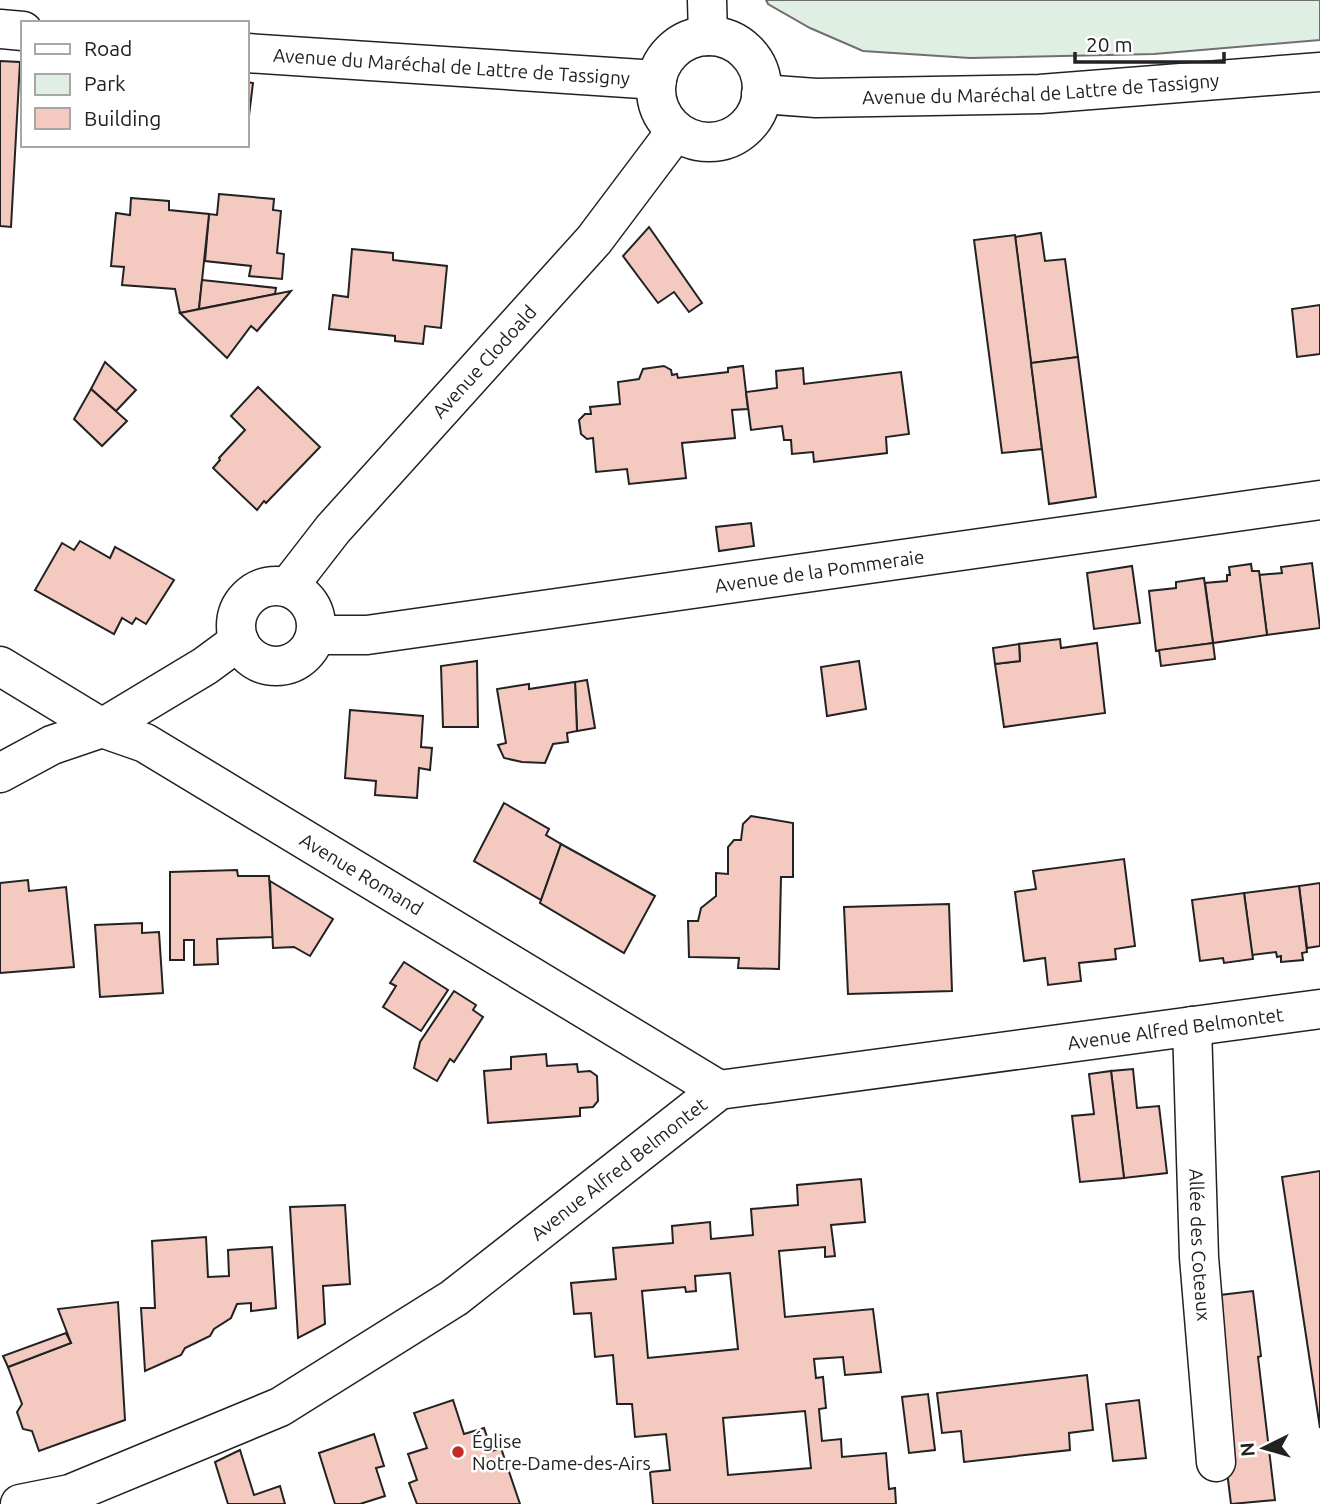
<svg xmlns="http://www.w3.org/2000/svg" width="1320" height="1504" font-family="Ubuntu,sans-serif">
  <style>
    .green { fill: #e0efe3; stroke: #6f6f6f; stroke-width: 2 }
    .building { fill: #f3c9c0; stroke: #222; stroke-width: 2; fill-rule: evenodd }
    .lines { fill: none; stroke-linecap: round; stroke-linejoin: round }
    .minor-casing { stroke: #222; stroke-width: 41 }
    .minor { stroke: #fff; stroke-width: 38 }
    .poi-dot { fill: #c62828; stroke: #fff; stroke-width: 2.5 }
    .labels { text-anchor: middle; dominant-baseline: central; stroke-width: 5; stroke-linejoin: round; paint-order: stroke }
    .street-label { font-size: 19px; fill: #222; stroke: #fff }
    .poi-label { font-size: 19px; fill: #222; stroke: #fff; text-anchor: start }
  </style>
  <rect width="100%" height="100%" fill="#fff"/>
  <path class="green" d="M766,0H1320V40L1154,54L970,58L863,51L810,28L768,4Z"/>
  <g class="building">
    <path d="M0,61L20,62L11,227L0,226Z"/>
    <path d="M247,82L253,83L247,132Z"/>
    <path d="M219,194L274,199L273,210L281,211L277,253L284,254L282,279L249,276L251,266L205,261L209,214L217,215Z"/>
    <path d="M131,198L169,201V210L209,214L199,309L180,313L175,289L122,285L124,267L111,266L116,213L130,215Z"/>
    <path d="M649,227L702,303L689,312L674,292L658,303L623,256Z"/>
    <path d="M1041,233L1045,261L1065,259L1078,357L1031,363L1015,237Z"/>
    <path d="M1015,235L1042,449L1002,453L974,240Z"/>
    <path d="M352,249L393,253V260L447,266L441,328L425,326L423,344L395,341V336L329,329L333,295L348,297Z"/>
    <path d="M202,280L276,288L275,294L199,309Z"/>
    <path d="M291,291L257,331L251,326L227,358L180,313Z"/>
    <path d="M1320,305V354L1297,357L1292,309Z"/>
    <path d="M1078,357L1096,497L1049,504L1031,363Z"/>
    <path d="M105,362L136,390L116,411L91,389Z"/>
    <path d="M664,366L671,370L672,375L677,374L678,378L728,372V368L743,366L748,409L732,410L735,438L682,443L686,478L629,484L627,469L596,472L593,438L587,439L581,434L579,420L585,414H591L590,407L620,404L618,382L639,379L643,369Z"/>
    <path d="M803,368L804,384L901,372L909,434L886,437L887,453L814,462L813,452L792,454L791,440H784L782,426L751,430L746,392L777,388L776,371Z"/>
    <path d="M258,387L320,447L266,503L264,501L257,510L213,468L220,460L219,458L245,430L231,416Z"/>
    <path d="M91,389L127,421L102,446L74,419Z"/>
    <path d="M751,523L754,546L719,551L716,527Z"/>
    <path d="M80,541L110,558L115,547L174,580L146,624L136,618L132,624L122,618L114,634L35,590L62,543L74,550Z"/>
    <path d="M1312,563L1320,628L1267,635L1259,575L1282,573L1281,567Z"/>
    <path d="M1251,564L1252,571H1259L1267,635L1213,643L1205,583L1227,581V575H1230L1229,567Z"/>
    <path d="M1132,566L1140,623L1094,629L1087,573Z"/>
    <path d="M1204,578L1213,643L1156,651L1149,591L1176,588V582Z"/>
    <path d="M1060,639L1061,648L1097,643L1105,713L1004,727L995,664L1020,661L1019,644Z"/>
    <path d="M1213,643L1215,659L1161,666L1159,650Z"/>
    <path d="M1019,644L1020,661L995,664L993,648Z"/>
    <path d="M477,661L478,727H443L441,666Z"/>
    <path d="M859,661L866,709L827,716L821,667Z"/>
    <path d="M587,680L595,728L577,731L575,682Z"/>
    <path d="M575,682L577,731L567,733L568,742L553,744L545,763L522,762L504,758L498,745L506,743L497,689L529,684V689Z"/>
    <path d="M350,710L423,716L421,747L432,748L430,770L419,768L417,798L375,795L376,781L345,778Z"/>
    <path d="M504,803L549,829L546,835L561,844L541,900L474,861Z"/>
    <path d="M751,816L793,823V877H781L779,969L738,968L739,958L689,957L688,921H698L701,908L716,896V873L728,874V847L734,840H741L743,824Z"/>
    <path d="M561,844L655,896L624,953L540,903Z"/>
    <path d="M1124,859L1135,946L1115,949L1116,959L1079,963L1081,981L1048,985L1045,958L1024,961L1015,892L1036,889L1033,871Z"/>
    <path d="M237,870L238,876H269L273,937L217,939L218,964L194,965V940H184V960H170V872Z"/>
    <path d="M28,880L29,891L66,887L74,967L0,973V883Z"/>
    <path d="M270,881L333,919L310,956L294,947L273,948Z"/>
    <path d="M1320,883V946L1307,948L1299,886Z"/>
    <path d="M1299,886L1307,952L1302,953L1303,960L1281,962V956L1277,957L1276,952L1252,955L1244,893Z"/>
    <path d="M1244,893L1253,959L1224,963L1223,958L1200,961L1192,900Z"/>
    <path d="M949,904L952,991L848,994L844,907Z"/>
    <path d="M142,923V933L159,932L163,993L100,997L95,925Z"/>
    <path d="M404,962L448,990L421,1031L383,1007L396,986L390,983Z"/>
    <path d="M454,991L476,1005L473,1010L483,1017L454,1062L450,1059L437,1081L414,1068L420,1042Z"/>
    <path d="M546,1054L547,1066L577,1064L578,1072L590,1071L597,1076L598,1101L593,1107L580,1108V1116L488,1123L484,1071L511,1069V1057Z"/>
    <path d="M1133,1069L1137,1108L1159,1106L1167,1173L1124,1178L1111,1071Z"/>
    <path d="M1111,1071L1124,1178L1080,1182L1072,1116L1094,1114L1089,1074Z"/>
    <path d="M1320,1171V1428L1282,1177Z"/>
    <path d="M861,1179L865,1222L831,1225L835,1256L825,1257V1247L779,1251L785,1317L873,1309L881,1372L845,1375L843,1357L814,1359L816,1378L823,1377L826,1408L819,1409L822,1441L841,1439L842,1457L886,1453L889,1489L895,1488L896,1504H653L650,1472L670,1470L666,1434L635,1437L632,1404H617L613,1355L595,1357L591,1313L574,1314L571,1283L616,1279L613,1248L673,1243L672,1226L710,1222L711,1239L753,1235L751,1209L798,1205L797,1185ZM730,1273L738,1349L648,1358L642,1291L685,1287L686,1292L696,1291L695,1276ZM805,1411L811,1468L728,1475L723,1418Z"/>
    <path d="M345,1205L350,1284L323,1286L325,1324L298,1338L290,1207Z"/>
    <path d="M206,1237L208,1277L229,1276L228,1250L272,1247L276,1308L251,1311V1303L237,1304L231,1318L214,1329L210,1336L185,1348L181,1355L145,1371L141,1308H155L152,1241Z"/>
    <path d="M1253,1291L1261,1356L1258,1357L1275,1500L1231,1504L1211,1339L1220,1295Z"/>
    <path d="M118,1302L125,1420L39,1451L32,1431L23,1429L17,1412L22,1404L8,1367L71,1343L58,1309Z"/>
    <path d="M66,1333L71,1343L8,1367L3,1356Z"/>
    <path d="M1087,1375L1093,1430L1069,1433L1070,1450L964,1462L961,1431L942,1433L937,1393Z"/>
    <path d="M928,1394L935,1450L909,1453L902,1397Z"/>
    <path d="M453,1400L464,1434L484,1428L492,1451L501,1448L520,1504H417L409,1483L417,1480L408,1454L427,1448L414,1413Z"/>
    <path d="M1139,1400L1146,1458L1113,1461L1106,1404Z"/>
    <path d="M374,1434L384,1466L376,1468L385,1496L360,1504H335L319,1453Z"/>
    <path d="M240,1450L254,1495L280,1486L285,1504H228L215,1462Z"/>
  </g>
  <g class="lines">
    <g class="minor-casing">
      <g id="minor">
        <path d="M707,0L708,36"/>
        <path d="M0,29L23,31"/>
        <circle cx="709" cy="89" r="53"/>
        <path id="s1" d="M247,53L657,80"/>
        <path id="s2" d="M761,94L816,98L1040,94L1320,72"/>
        <circle cx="276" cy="626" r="40"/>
        <path id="s3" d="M288,587L333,529L594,240L676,131"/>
        <path id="s4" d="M316,635H367L1320,500"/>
        <path id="s5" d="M0,666L102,728L145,743L719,1090"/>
        <path d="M0,773L52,745L102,728L205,666L239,641"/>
        <path id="s6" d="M1192,1026L1199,1257L1216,1462"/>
        <path id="s7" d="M20,1504L70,1494L280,1407L454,1298L719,1090L1320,1009"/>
      </g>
    </g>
    <use href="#minor" class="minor"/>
  </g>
  <circle class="poi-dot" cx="458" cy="1452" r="7"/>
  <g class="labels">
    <g class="street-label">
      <text stroke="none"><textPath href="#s1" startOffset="205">Avenue du Maréchal de Lattre de Tassigny</textPath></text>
      <text stroke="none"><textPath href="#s2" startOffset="280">Avenue du Maréchal de Lattre de Tassigny</textPath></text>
      <text stroke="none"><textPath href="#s3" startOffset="299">Avenue Clodoald</textPath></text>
      <text stroke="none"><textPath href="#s4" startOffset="508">Avenue de la Pommeraie</textPath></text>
      <text stroke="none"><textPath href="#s5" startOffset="418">Avenue Romand</textPath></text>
      <text stroke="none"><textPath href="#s7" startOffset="1281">Avenue Alfred Belmontet</textPath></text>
      <text stroke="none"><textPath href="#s7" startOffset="693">Avenue Alfred Belmontet</textPath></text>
      <text stroke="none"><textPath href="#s6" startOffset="219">Allée des Coteaux</textPath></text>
    </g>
    <g class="poi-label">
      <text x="472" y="1441">Église<tspan x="472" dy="22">Notre-Dame-des-Airs</tspan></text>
    </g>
  </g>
  <rect x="21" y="21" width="228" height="126" fill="#ffffff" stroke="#a7a7a7" stroke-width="2"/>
  <rect x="35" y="44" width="35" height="10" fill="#ffffff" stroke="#a7a7a7" stroke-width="2"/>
  <text x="84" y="56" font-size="21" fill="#222222">Road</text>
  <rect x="35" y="74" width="35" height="21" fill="#e0efe3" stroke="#a7a7a7" stroke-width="2"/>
  <text x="84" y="91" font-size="21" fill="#222222">Park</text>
  <rect x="35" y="108" width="35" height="21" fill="#f3c9c0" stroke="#a7a7a7" stroke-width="2"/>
  <text x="84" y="126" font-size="21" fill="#222222">Building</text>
  <g transform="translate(1264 1448) rotate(265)" stroke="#ffffff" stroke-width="5" paint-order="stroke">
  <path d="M0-5L12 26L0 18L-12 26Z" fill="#222222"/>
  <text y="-10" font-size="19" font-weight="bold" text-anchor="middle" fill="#222222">N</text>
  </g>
  <path d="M1075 52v10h149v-10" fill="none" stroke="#222222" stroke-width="3.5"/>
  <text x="1086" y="52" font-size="21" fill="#222222" stroke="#ffffff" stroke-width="5" paint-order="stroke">20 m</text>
</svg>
